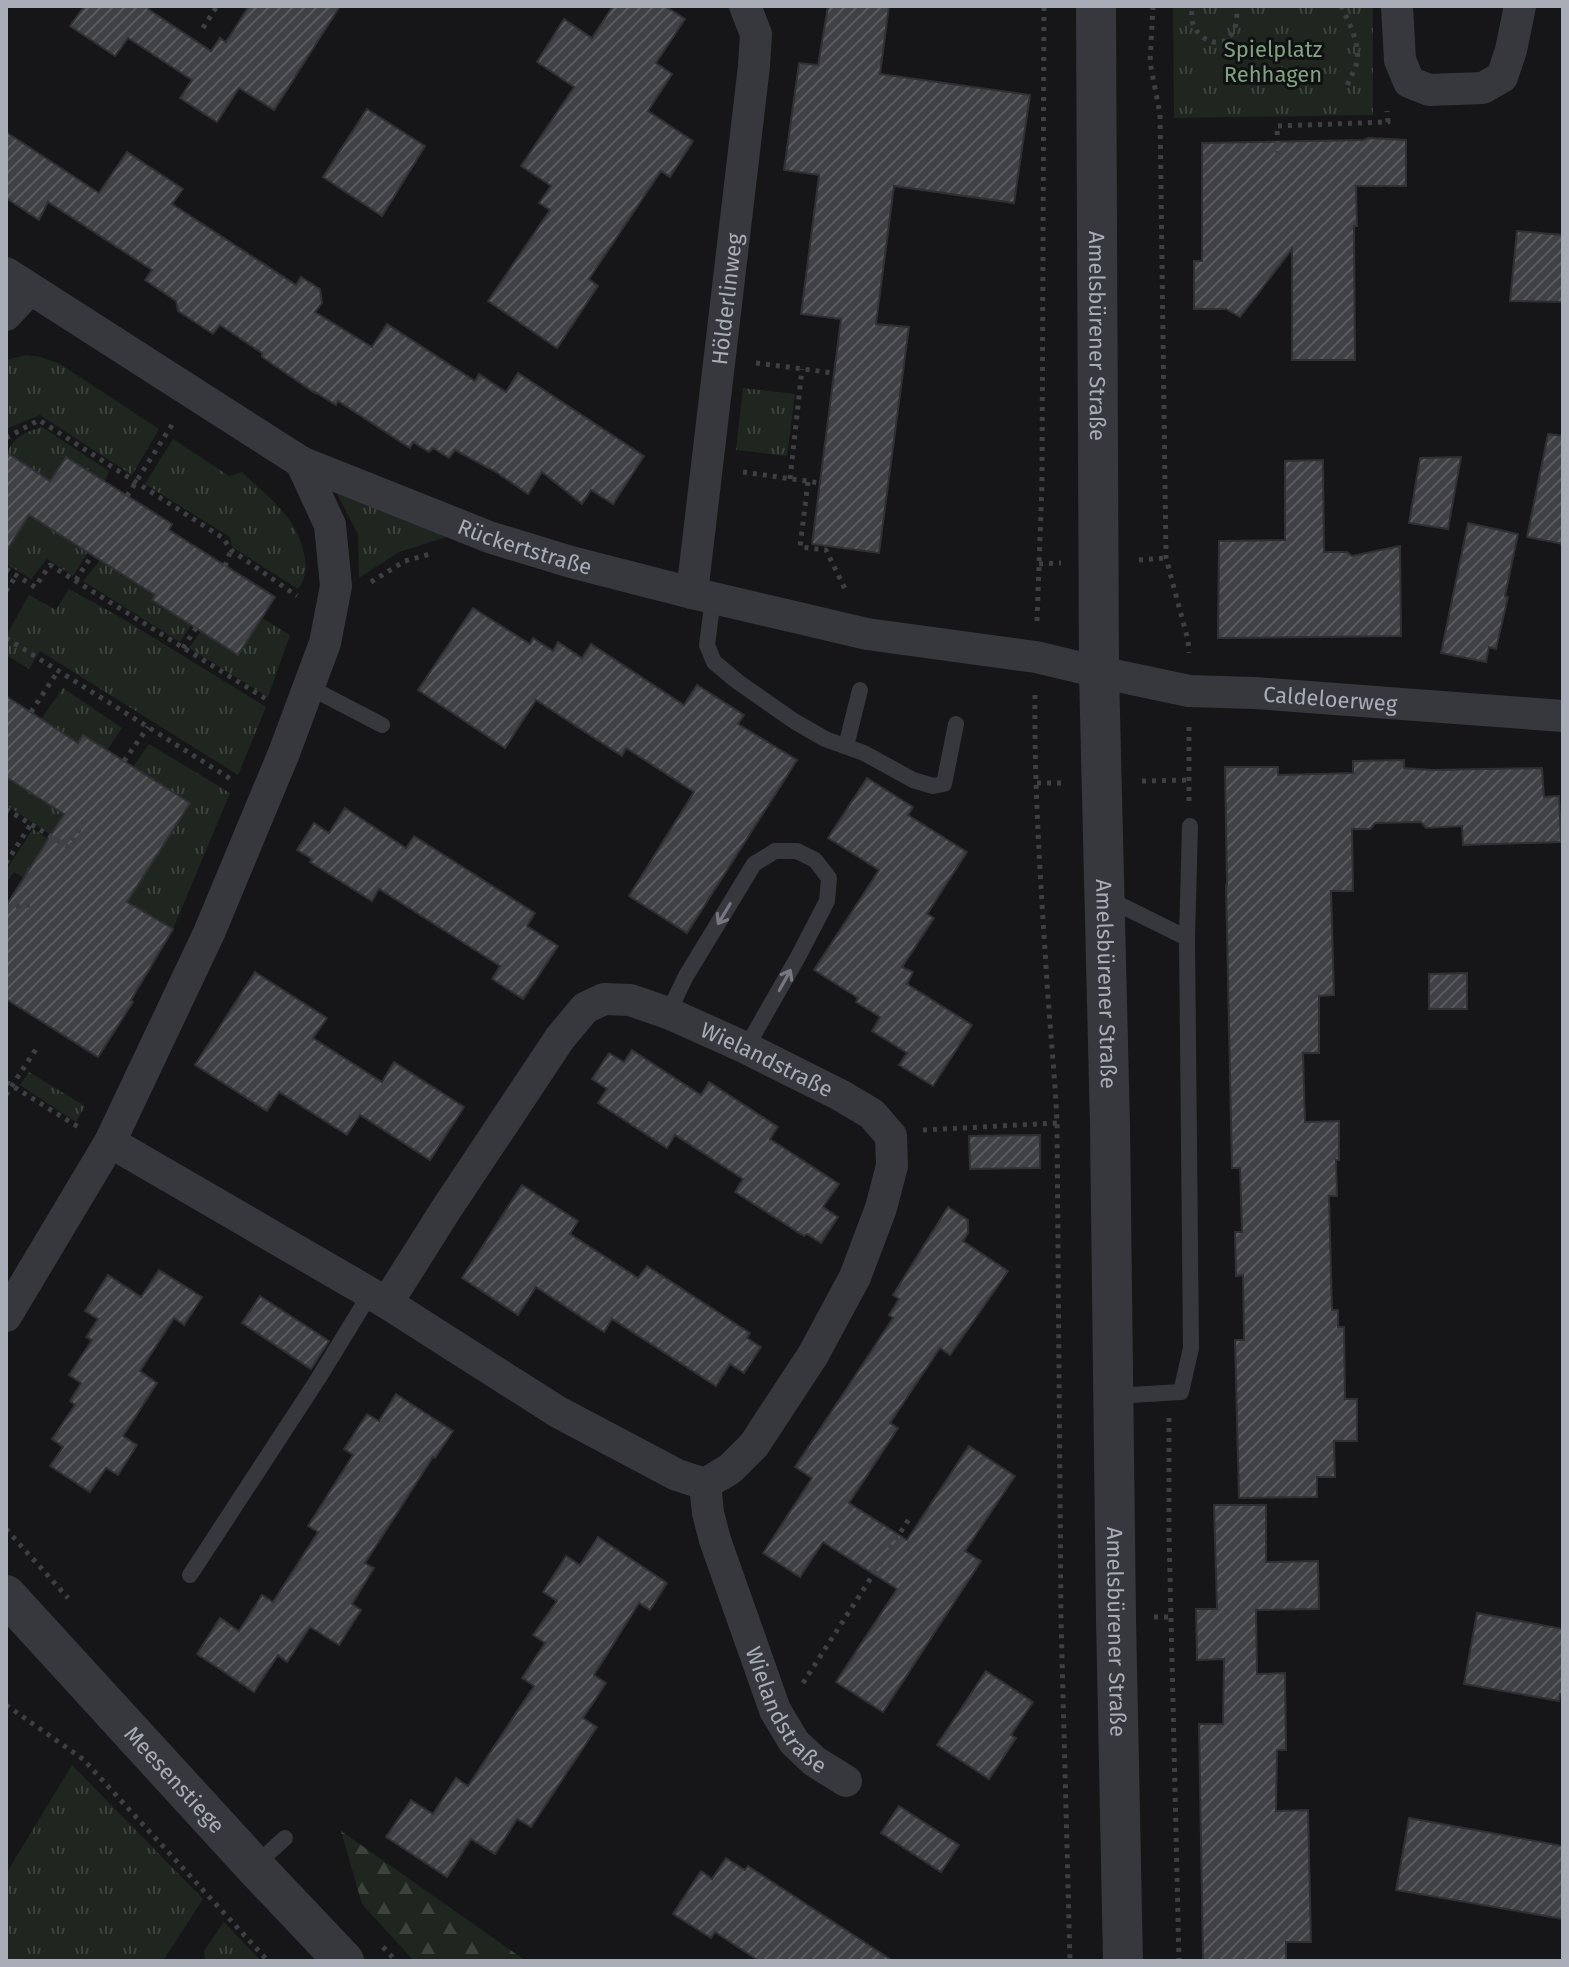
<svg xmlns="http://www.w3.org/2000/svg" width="1569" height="1967" font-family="'Fira Sans',sans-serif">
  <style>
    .grass { fill: url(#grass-tufts) }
    .forest { fill: url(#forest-firs) }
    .building { fill: url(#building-hatch); stroke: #303034; stroke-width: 2 }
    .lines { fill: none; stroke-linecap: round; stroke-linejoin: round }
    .path { stroke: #3d3f44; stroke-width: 5; stroke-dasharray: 4 6; stroke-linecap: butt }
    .service { stroke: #37383d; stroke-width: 16 }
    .minor { stroke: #37383d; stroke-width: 32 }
    .tertiary { stroke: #37383d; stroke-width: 40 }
    .oneway { stroke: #757881 }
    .labels { text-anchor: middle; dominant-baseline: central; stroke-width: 6; stroke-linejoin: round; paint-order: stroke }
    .park-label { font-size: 22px; fill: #7fa381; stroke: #111113 }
    .street-label { font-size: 22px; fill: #a8adb8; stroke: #111113 }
  </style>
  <defs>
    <pattern id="grass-tufts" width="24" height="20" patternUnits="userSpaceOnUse" patternTransform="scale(2)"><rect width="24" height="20" fill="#1e261f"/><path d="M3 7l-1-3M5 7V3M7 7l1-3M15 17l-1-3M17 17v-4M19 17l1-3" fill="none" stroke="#3c433d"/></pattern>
    <pattern id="forest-firs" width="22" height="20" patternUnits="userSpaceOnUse" patternTransform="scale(2)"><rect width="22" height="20" fill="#1e261f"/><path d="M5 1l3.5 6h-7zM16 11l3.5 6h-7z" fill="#3c433d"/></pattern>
    <pattern id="building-hatch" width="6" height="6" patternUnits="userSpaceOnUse" patternTransform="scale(2)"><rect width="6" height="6" fill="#404145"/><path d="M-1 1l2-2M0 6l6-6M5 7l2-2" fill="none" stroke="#595a5e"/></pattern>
  </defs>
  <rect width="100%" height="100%" fill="#161618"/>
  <g class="grass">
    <path d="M1173,6H1373V115L1174,118Z"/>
    <path d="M26,355L41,357L60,364L159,429L132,475L40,415L6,429V360Z"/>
    <path d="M743,388L795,394L787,456L736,450Z"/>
    <path d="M42,427L109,471L105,481L66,457L50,481L7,453C14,437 25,432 42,427Z"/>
    <path d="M173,439L229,476L242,472C271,500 298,517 305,559C307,571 305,580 298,589L232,547L230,537L145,484Z"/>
    <path d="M336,492L450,536L399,552L359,578L358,534Z"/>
    <path d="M33,510L88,552L73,576L47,559L31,579L6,564V536L13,540Z"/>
    <path d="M100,560L155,595L152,601L191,625L180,642L83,581Z"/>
    <path d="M69,589L120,617L266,707L238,775L40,651L29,669L6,655V636L29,595L56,610Z"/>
    <path d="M262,618L290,635L268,697L189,648L201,631L238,655Z"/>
    <path d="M63,688L122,728L107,750L83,735L78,743L41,719Z"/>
    <path d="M149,744L230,793L173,929L24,878L14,872L6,883V870L33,829L73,855L190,803L133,767Z"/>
    <path d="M6,777L82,817L65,844L6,805Z"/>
    <path d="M29,1072L85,1106L76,1122L20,1085Z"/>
    <path d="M72,1765L203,1899L163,1961H6V1874Z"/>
    <path d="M224,1922L261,1961H205L204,1951Z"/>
  </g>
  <path class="forest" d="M341,1831L526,1961H414L362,1904Z"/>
  <g class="building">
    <path d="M80,6H150L148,9L211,51L220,38L226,42L249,6H340L274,110L239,88L217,122L180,98L192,80L128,38L115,56L70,26L83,8Z"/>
    <path d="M613,6H665L685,19L656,63L672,74L648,111L693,141L670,177L661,171L589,279L598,286L557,348L488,301L550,210L539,203L551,186L521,166L574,87L537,62L564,19L592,38Z"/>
    <path d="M828,6H889L880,74L1030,95L1014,203L894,186L876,324L909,327L879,553L812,544L841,319L801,314L819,175L784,170L799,63L818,65Z"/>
    <path d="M367,109L425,146L382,216L323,177Z"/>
    <path d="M6,132L99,193L127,152L183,189L172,204L296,285L301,277L320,289L322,303L315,312L372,347L387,324L475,381L479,374L506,392L518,373L644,456L613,504L591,490L582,504L542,472L528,494L496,472L455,450L449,458L433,448L429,452L413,442L410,448L338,401L336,405L315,392V393L262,357V353L220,325L213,334L178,311L176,301L145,280L152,270L48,202L39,220L6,198Z"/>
    <path d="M1369,138L1406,140V186H1356L1357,226H1354L1355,360H1292V249L1240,317L1226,309H1194V261H1202V143L1364,140Z"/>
    <path d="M1517,231L1563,235V302L1510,301Z"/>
    <path d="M1548,434L1563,436V544L1527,537Z"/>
    <path d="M6,452L50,481L66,457L172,524L169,530L275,597L238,655L152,600L155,595L29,515L6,552Z"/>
    <path d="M1461,457L1448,529L1409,523L1420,458Z"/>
    <path d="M1323,460L1324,552H1347L1352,556L1400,546L1401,636L1218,638L1219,541L1285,540V461Z"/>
    <path d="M1468,523L1518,534L1505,596L1508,597L1496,649L1489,647L1486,662L1441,653Z"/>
    <path d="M473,608L530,644L533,638L553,651L558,642L582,658L591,644L684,705L697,685L744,715L738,724L797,760L687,933L629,896L694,792L626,748L622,756L536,700L505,748L418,690Z"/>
    <path d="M6,696L78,743L83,735L190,803L127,902L173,929L131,1000L133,1002L98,1057L6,999V906L64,814L6,777Z"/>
    <path d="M1404,760V768L1433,770L1542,768L1544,797L1559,796L1561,842L1463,845L1462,826L1426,828L1421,822L1375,823L1370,829H1352L1353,891H1331L1334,995L1319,996V1053H1303L1305,1122L1339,1121V1160H1336L1337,1196H1329L1332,1310H1338V1327H1344L1345,1399H1357V1441H1334L1335,1477H1317V1497L1239,1498L1235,1340H1244L1243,1275L1236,1276L1235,1232H1242L1240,1168H1232L1226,885H1227L1225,767H1278V775L1353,773V761Z"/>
    <path d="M867,778L913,807L908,815L967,852L927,914L934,918L902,967L913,972L907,984L972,1025L933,1086L899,1065L907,1053L872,1031L880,1017L856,1002L858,998L814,970L879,870L828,838Z"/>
    <path d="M345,808L406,848L414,836L535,913L527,926L558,946L523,999L492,979L500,966L379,889L372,901L310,862L312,859L297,850L314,823L329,833Z"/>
    <path d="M255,972L327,1018L313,1038L382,1082L394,1062L464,1107L430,1160L360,1115L347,1135L279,1092L267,1111L195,1065Z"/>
    <path d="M1467,973V1009H1429V974Z"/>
    <path d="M632,1050L701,1095L709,1082L778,1127L770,1139L839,1184L823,1207L838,1217L821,1243L807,1234L804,1236L735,1192L743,1179L675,1135L667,1148L598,1103L607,1089L592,1079L609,1053L624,1062Z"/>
    <path d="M1040,1135V1168L970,1169L969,1136Z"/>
    <path d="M522,1185L578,1221L570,1234L638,1278L647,1266L750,1333L747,1338L761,1347L744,1373L730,1364L716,1386L612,1319L604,1332L536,1287L518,1315L462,1278Z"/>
    <path d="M948,1207L968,1220V1233L963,1241L1008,1271L950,1355L940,1348L890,1423L898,1428L849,1503L907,1540L969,1446L1015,1476L965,1551L981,1561L883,1712L836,1682L897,1589L823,1542L800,1577L763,1553L812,1478L795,1467L893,1318L889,1315L899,1299L893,1295Z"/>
    <path d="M159,1270L202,1297L184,1325L174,1318L140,1371L157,1383L123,1436L137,1445L118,1475L106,1468L90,1492L50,1466L63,1447L52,1439L75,1405L70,1401L81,1383L69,1375L92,1340L86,1337L98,1319L85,1311L108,1275L141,1297Z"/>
    <path d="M260,1296L329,1341L311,1369L242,1323Z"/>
    <path d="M396,1394L453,1431L435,1458L433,1457L365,1563L374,1568L352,1604L361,1610L339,1645L310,1627L287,1662L278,1655L254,1692L197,1654L220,1618L239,1631L262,1595L273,1602L318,1532L308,1526L353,1455L344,1449L367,1414L379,1421Z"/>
    <path d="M1214,1505H1266V1562L1318,1561L1319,1609L1256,1610L1257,1674L1285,1673L1286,1750H1277L1276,1811L1308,1810L1311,1942H1286V1961H1203L1199,1724H1223L1224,1659L1197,1660L1196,1609H1217Z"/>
    <path d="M598,1537L667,1583L650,1610L639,1603L594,1675L606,1683L583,1718L597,1727L531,1827L517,1819L495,1854L471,1839L447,1877L386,1837L411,1800L433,1814L456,1778L468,1786L534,1686L522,1678L545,1643L533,1635L557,1601L543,1592L566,1556L580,1565Z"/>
    <path d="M1477,1613L1563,1629V1694H1560L1559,1701L1464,1684Z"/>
    <path d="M986,1671L1033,1702L1011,1735L1016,1738L989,1779L937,1745Z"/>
    <path d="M899,1806L959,1845L941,1872L881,1833Z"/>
    <path d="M1409,1818L1563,1846V1919L1396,1890Z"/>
    <path d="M726,1858L745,1870L748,1866L893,1961H759L715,1932L711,1938L673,1914L701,1871L712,1879Z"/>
  </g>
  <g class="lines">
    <g class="path">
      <path d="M1153,6L1150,62L1160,114L1166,558L1188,640L1189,653"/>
      <path d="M1341,6C1349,22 1360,43 1357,62C1355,70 1350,78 1347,86"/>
      <path d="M1192,11C1187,34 1220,56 1233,32C1237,24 1237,15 1237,6"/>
      <path d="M203,28L217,6"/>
      <path d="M1278,155L1277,126L1388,122L1387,111"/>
      <path d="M756,363L834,373"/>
      <path d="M6,438L39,420L223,538L231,550L297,596"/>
      <path d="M743,472L820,483"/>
      <path d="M790,479L802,369"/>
      <path d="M808,482L800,547L826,550L847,593"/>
      <path d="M127,496L175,420"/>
      <path d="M1139,560L1166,558"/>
      <path d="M1039,564L1061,563"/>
      <path d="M225,566L231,550"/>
      <path d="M6,569L35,587L50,565L266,699"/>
      <path d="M76,580L92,555"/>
      <path d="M371,582L405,561L430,554"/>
      <path d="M6,591L16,576"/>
      <path d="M1037,621L1042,484L1044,6"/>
      <path d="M6,638L234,781"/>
      <path d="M183,648L196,628"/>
      <path d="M1035,695C1034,790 1041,887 1047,982C1050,1029 1055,1076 1057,1123L1061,1619L1070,1961"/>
      <path d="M31,712L58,671"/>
      <path d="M1189,727V801"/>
      <path d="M124,761L148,727"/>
      <path d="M1142,781L1189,780"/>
      <path d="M1037,783H1064"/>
      <path d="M6,809L68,847L85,820"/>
      <path d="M6,863L31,824"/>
      <path d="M6,907L30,905"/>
      <path d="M6,1082L80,1128"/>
      <path d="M6,1095L38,1046"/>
      <path d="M923,1130L1057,1123"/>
      <path d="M1169,1418V1532L1179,1961"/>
      <path d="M6,1529L68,1598"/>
      <path d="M1154,1617H1172"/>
      <path d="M803,1683L911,1516"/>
      <path d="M6,1705L83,1759L268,1961"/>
      <path d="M383,1947L396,1961"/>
    </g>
    <g class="service">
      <path d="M713,598L707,645L714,662L738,682L794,721L825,739L864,753L913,780L933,786L944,784L956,724"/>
      <path d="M309,687L382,725"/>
      <path d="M846,746L860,690"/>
      <path d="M1106,898L1187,938"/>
      <path d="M668,1013L686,976L754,864L775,851H797L815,860L829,878L827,901L799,955L746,1048"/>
      <path d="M1114,1396L1181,1392L1191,1348L1187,938L1190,826"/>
      <path d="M190,1575L318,1379L370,1294"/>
      <path d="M254,1866L285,1838"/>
    </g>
    <g class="minor">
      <path d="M1397,6L1400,60L1409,82L1429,90L1483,88L1502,77L1511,50L1520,6"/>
      <path id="s1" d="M6,273L301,462L489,537L571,562L692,593L867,634L1036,657L1099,672L1189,691L1255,693L1563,716"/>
      <path d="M6,315L30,289"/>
      <path id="s2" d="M692,593L754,66L756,34L745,6"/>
      <path id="s3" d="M110,1142L387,1303L558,1412L677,1475L705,1484L708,1513L715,1540L775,1710L794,1742L814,1761L846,1781"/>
      <path id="s4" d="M387,1303L445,1211L560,1038L585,1008L604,999L630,1000L668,1013L746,1048L840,1095L872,1114L891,1136L892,1166L881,1208L855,1277L813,1355L754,1445L730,1469L705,1484"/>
      <path d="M6,1316L110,1142L209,933L284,753L325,643L336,586L330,525L301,462"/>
    </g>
    <g class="tertiary">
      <path id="s5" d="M1096,6L1099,672L1110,1126L1116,1618L1123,1961"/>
      <path id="s6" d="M6,1595L254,1866L344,1961"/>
    </g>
  </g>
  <defs><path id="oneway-shaft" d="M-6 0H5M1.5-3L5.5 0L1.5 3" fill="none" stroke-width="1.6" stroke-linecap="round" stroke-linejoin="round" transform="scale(2)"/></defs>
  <g class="oneway">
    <use href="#oneway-shaft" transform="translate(724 914) rotate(121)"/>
    <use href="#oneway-shaft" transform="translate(785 980) rotate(-61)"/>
  </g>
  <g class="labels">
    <g class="park-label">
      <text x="1273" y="49">Spielplatz<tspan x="1273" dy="25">Rehhagen</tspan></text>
    </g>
    <g class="street-label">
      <text stroke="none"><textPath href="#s2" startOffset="296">Hölderlinweg</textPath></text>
      <text stroke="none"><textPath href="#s5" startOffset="330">Amelsbürener Straße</textPath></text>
      <text stroke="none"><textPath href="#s1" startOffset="590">Rückertstraße</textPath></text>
      <text stroke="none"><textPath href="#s1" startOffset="1412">Caldeloerweg</textPath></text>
      <text stroke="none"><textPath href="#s5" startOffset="978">Amelsbürener Straße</textPath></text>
      <text stroke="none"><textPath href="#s4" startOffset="552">Wielandstraße</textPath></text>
      <text stroke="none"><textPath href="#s5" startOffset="1626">Amelsbürener Straße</textPath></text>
      <text stroke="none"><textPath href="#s3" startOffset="930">Wielandstraße</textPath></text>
      <text stroke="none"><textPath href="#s6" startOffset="250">Meesenstiege</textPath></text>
    </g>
  </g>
  <rect width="1569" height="1967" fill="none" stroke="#a8adb8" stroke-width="16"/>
</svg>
